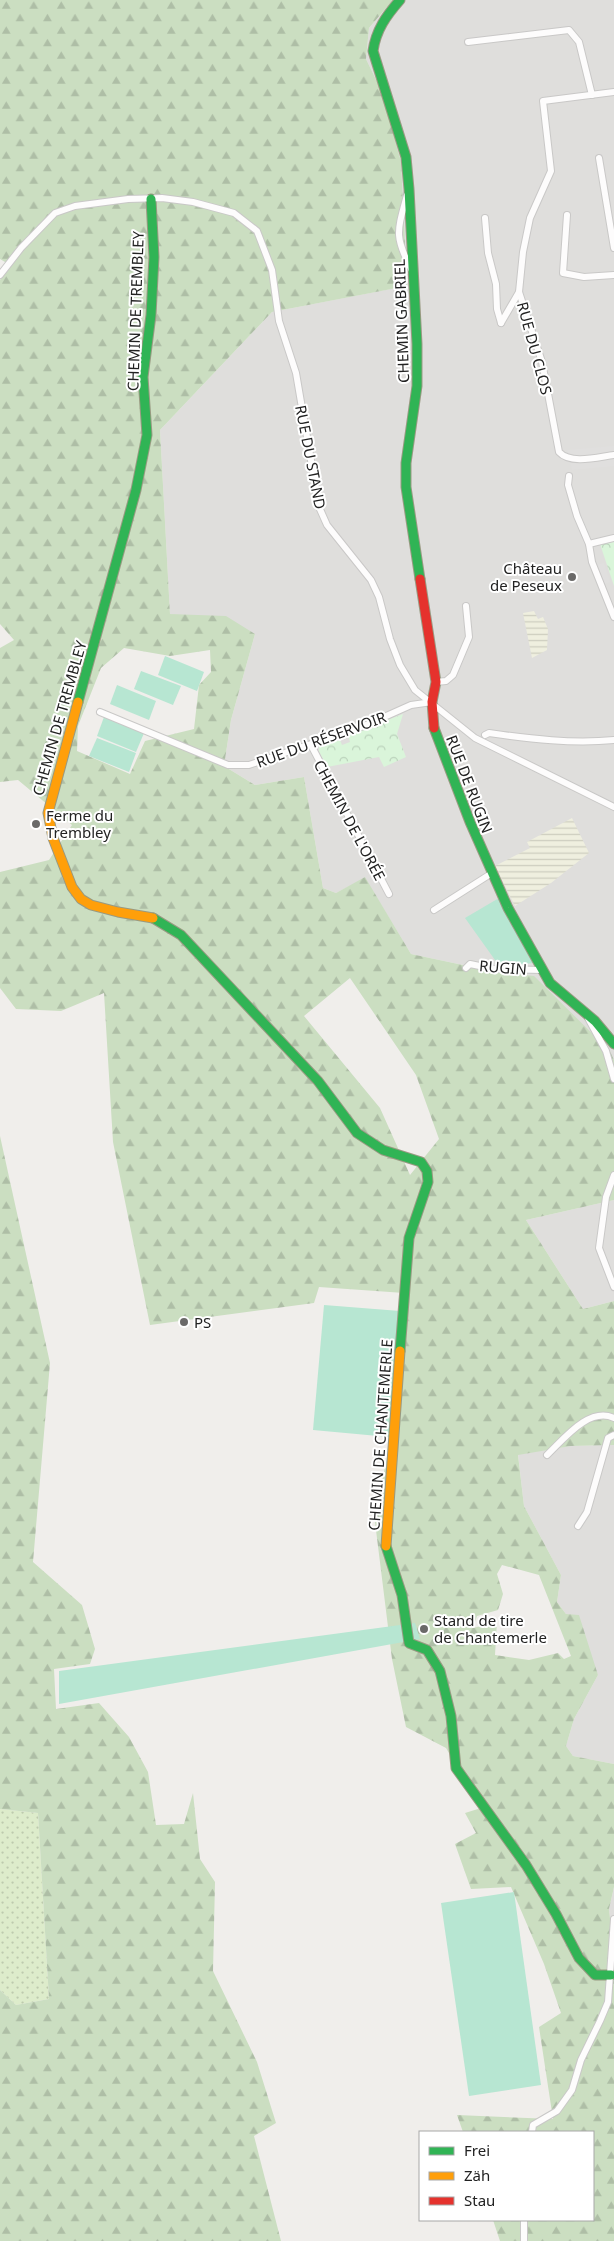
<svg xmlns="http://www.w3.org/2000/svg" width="614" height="2241" font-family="'Noto Sans',sans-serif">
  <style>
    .residential { fill: #dfdedc }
    .farmland { fill: url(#farmland-rules) }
    .grass { fill: url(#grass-dots) }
    .forest { fill: url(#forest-firs); fill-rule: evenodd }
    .park { fill: url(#park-crowns) }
    .pitch { fill: #b7e6d2 }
    .parking { fill: #e0dfde }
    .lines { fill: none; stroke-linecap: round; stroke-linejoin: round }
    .street-casing { stroke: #c9c8c7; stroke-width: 8 }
    .fast-casing { stroke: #999a82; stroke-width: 11 }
    .slow-casing { stroke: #999a82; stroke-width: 11 }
    .jam-casing { stroke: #999a82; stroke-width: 11 }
    .street { stroke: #fdfcfc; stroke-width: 6 }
    .fast { stroke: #30b455; stroke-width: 9 }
    .slow { stroke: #ff9f0a; stroke-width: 9 }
    .jam { stroke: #e5322d; stroke-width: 9 }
    .poi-dot { fill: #6a6968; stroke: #fff; stroke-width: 2 }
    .labels { text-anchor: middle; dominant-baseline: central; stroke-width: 4; stroke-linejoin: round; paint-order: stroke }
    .street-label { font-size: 15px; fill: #222; stroke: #fff }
    .poi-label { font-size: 15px; fill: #222; stroke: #fff; text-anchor: start }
  </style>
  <defs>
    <pattern id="farmland-rules" width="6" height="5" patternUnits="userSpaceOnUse" patternTransform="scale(1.25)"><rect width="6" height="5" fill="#efefdf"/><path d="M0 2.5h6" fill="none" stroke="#cdcdbf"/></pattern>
    <pattern id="grass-dots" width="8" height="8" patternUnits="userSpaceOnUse" patternTransform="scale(1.25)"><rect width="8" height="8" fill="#ddeccb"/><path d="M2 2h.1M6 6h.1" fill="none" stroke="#bdcaae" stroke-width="1.8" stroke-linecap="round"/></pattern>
    <pattern id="forest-firs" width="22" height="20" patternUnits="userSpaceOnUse" patternTransform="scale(1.25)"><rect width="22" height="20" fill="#cbdec1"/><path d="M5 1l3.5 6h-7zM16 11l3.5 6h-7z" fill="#aebea6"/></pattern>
    <pattern id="park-crowns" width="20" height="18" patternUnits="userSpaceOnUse" patternTransform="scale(1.25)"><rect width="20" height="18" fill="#daf5da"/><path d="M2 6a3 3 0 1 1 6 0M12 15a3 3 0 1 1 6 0" fill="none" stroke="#bbd2bb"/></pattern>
  </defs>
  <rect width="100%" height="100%" fill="#f0eeeb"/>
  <g class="residential">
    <path d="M393,0H614V1060L610,1051L496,972L411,954L365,878L336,893L323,888L304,777L255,785L224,766L231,720L255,634L170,614L160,430L272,312L406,286L382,92L366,59L369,28Z"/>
    <path d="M614,1200V1301L583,1309L526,1220Z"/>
    <path d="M614,1445V1764L573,1756L566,1746L574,1719L598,1675L566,1614L557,1602L561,1575L524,1506L518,1454L571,1446Z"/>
    <path d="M614,1887V1956L609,1909Z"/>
  </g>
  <g class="farmland">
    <path d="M534,611L538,619L543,617L548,629L547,650L532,658L523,613Z"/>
    <path d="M572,818L589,853L551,883L515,906L495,866L530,848L527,842Z"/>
  </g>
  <path class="grass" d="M0,1809L38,1813L49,1999L16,2005L0,1990Z"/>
  <g class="forest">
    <path d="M0,0H393L369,28L366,59L382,92L401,162L407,286L272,312L160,430L170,614L226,616L255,634L231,720L224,766L255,785L304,777L323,888L336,893L365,877L411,954L496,972L534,976L610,1051L614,1060V1200L526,1220L583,1309L614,1301V1445L571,1446L518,1455L524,1506L561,1575L557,1602L566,1614L579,1615L598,1675L574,1719L566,1746L573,1756L614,1764V1887L609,1909L614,1956V2241H500L493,2220H593V2132H463L457,2115L553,2119L539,2027L561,2013L544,1964L511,1887L471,1889L455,1844L476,1833L465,1813L481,1808L446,1748L406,1727L392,1659L374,1514L392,1438L404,1293L319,1287L314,1303L150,1325L113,1142L104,993L61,1011L16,1009L0,988V872L49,860L72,825L18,780L0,782V648L14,640L0,624V280L10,265L0,259ZM124,648L170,656L210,650L211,672L199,685L194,729L145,741L130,774L77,751L78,726L101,668ZM350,978L416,1075L439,1139L410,1175L380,1108L304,1016ZM502,1565L539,1575L571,1656L564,1659L558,1653L529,1660L495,1655L497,1622L473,1628L477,1616L498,1610L503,1594L497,1574Z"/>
    <path d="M0,1136L50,1363L33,1562L82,1605L95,1649L90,1664L54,1669L56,1709L99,1703L129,1737L148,1772L156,1825L184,1824L193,1793L200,1859L215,1882L213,1971L257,2062L276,2123L254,2136L281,2241H0V1990L16,2005L49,1999L38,1813L0,1809Z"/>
  </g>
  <g class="park">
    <path d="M614,542V586L600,544Z"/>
    <path d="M403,714L397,734L406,757L384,767L379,757L327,767L319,751V745L336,739L337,741L340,740L342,745L350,742L348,735Z"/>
  </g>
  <g class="pitch">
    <path d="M165,656L204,672L197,691L158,675Z"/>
    <path d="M141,671L181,686L173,705L134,689Z"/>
    <path d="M117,685L156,701L149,720L110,704Z"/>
    <path d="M104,717L144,733L136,752L97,736Z"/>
    <path d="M97,738L136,753L129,772L89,756Z"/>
    <path d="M499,898L533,963L500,967L465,918Z"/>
    <path d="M324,1305L400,1311L389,1437L313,1430Z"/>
    <path d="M415,1623L420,1639L59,1704V1671Z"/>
    <path d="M514,1892L541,2085L469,2096L441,1903Z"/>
  </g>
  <g class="parking">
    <path d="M614,446V466L572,470L567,450Z"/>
    <path d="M604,563L610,582L604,584L597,565Z"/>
  </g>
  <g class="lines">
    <g class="street-casing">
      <g id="street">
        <path d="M468,42L569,30L579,42L592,95"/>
        <path d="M614,92L543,101L551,171L530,218L523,252L519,292L542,362L559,452C571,465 598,457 614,455"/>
        <path d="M599,158L614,248"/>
        <path d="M407,195C397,232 394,236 412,271"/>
        <path d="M567,215L563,273L584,277L614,275"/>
        <path d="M485,218L488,253L496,284L497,309L501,323"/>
        <path d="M0,275L21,248L55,213L75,206L128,199L162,198L193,202L234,213L257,231L272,270L279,321L296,373L319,507L327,525L371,580L379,597L390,639L400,665L415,690L475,738L614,807"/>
        <path d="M501,323L519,292"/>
        <path d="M569,476L568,485L577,516L589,544L592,562L614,617"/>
        <path d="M589,544L614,538"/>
        <path d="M436,682L446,681L453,675L469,637L466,606"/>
        <path d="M100,712L228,765H249L364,726L411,705L432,702"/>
        <path d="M485,735L489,733C530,739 573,744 614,740"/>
        <path d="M311,745L389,894"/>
        <path d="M434,910L492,873"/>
        <path d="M466,968L470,964L494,969L542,970"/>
        <path d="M588,1018L606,1051L614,1079"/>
        <path d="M614,1175L606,1197L599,1248L614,1287"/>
        <path d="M547,1455C563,1440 589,1406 614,1418"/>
        <path d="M578,1526L587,1512L608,1438L614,1435"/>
        <path d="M532,2132L533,2125L557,2111L572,2090L581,2060L600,2021L608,2002L614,1919"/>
        <path d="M524,2241V2220"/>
      </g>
    </g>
    <g class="fast-casing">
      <g id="fast">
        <path d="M400,0C386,16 376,30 373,51L406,157L409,189L417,344V386L406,463V487L420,579"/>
        <path d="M78,702L136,490L147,435L143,377L151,315L154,257L151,199"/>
        <path d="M434,728L470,822L508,908L550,983L595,1021L614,1044"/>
        <path d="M153,918L181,935L318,1081L357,1133L383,1150L421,1162L427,1171L428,1182L409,1238L400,1351"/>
        <path d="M386,1546L402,1595L409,1643L427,1650L440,1671L451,1716L456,1768L526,1865L556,1914L579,1958L595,1975H611"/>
      </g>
    </g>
    <g class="slow-casing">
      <g id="slow">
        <path d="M78,702L48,813L53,838L72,887L81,899L91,905L118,912L153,918"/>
        <path d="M386,1546L400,1351"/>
      </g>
    </g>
    <g class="jam-casing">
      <path id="jam" d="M420,579L436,682L432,702L434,728"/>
    </g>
    <use href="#street" class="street"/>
    <use href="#fast" class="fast"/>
    <use href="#slow" class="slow"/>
    <use href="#jam" class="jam"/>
  </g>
  <g class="poi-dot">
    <circle cx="572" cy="577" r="5"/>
    <circle cx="36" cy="824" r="5"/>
    <circle cx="184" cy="1322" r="5"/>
    <circle cx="424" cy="1629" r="5"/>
  </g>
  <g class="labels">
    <g class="street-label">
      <text transform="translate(135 311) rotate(-88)">CHEMIN DE TREMBLEY</text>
      <text transform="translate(401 321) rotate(-92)">CHEMIN GABRIEL</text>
      <text transform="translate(535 348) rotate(75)">RUE DU CLOS</text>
      <text transform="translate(311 457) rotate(79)">RUE DU STAND</text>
      <text transform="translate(59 718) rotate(-74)">CHEMIN DE TREMBLEY</text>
      <text transform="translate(321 739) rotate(-20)">RUE DU RÉSERVOIR</text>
      <text transform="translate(470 784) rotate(69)">RUE DE RUGIN</text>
      <text transform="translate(350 820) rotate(62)">CHEMIN DE L'ORÉE</text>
      <text transform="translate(503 967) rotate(5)">RUGIN</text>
      <text transform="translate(380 1435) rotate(-86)">CHEMIN DE CHANTEMERLE</text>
    </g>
    <g class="poi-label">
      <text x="562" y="568" text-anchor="end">Château<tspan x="562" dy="17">de Peseux</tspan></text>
      <text x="46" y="815">Ferme du<tspan x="46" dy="17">Trembley</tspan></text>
      <text x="194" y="1322">PS</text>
      <text x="434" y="1620">Stand de tire<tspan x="434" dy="17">de Chantemerle</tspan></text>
    </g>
  </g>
  <rect x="419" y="2131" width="175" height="90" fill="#ffffff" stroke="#a7a7a7"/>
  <rect x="429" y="2147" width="25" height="8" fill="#30b455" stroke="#a7a7a7"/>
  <text x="464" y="2156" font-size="15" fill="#222222">Frei</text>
  <rect x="429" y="2172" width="25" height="8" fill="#ff9f0a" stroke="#a7a7a7"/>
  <text x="464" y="2181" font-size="15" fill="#222222">Zäh</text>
  <rect x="429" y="2197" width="25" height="8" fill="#e5322d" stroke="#a7a7a7"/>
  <text x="464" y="2206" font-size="15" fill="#222222">Stau</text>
</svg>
